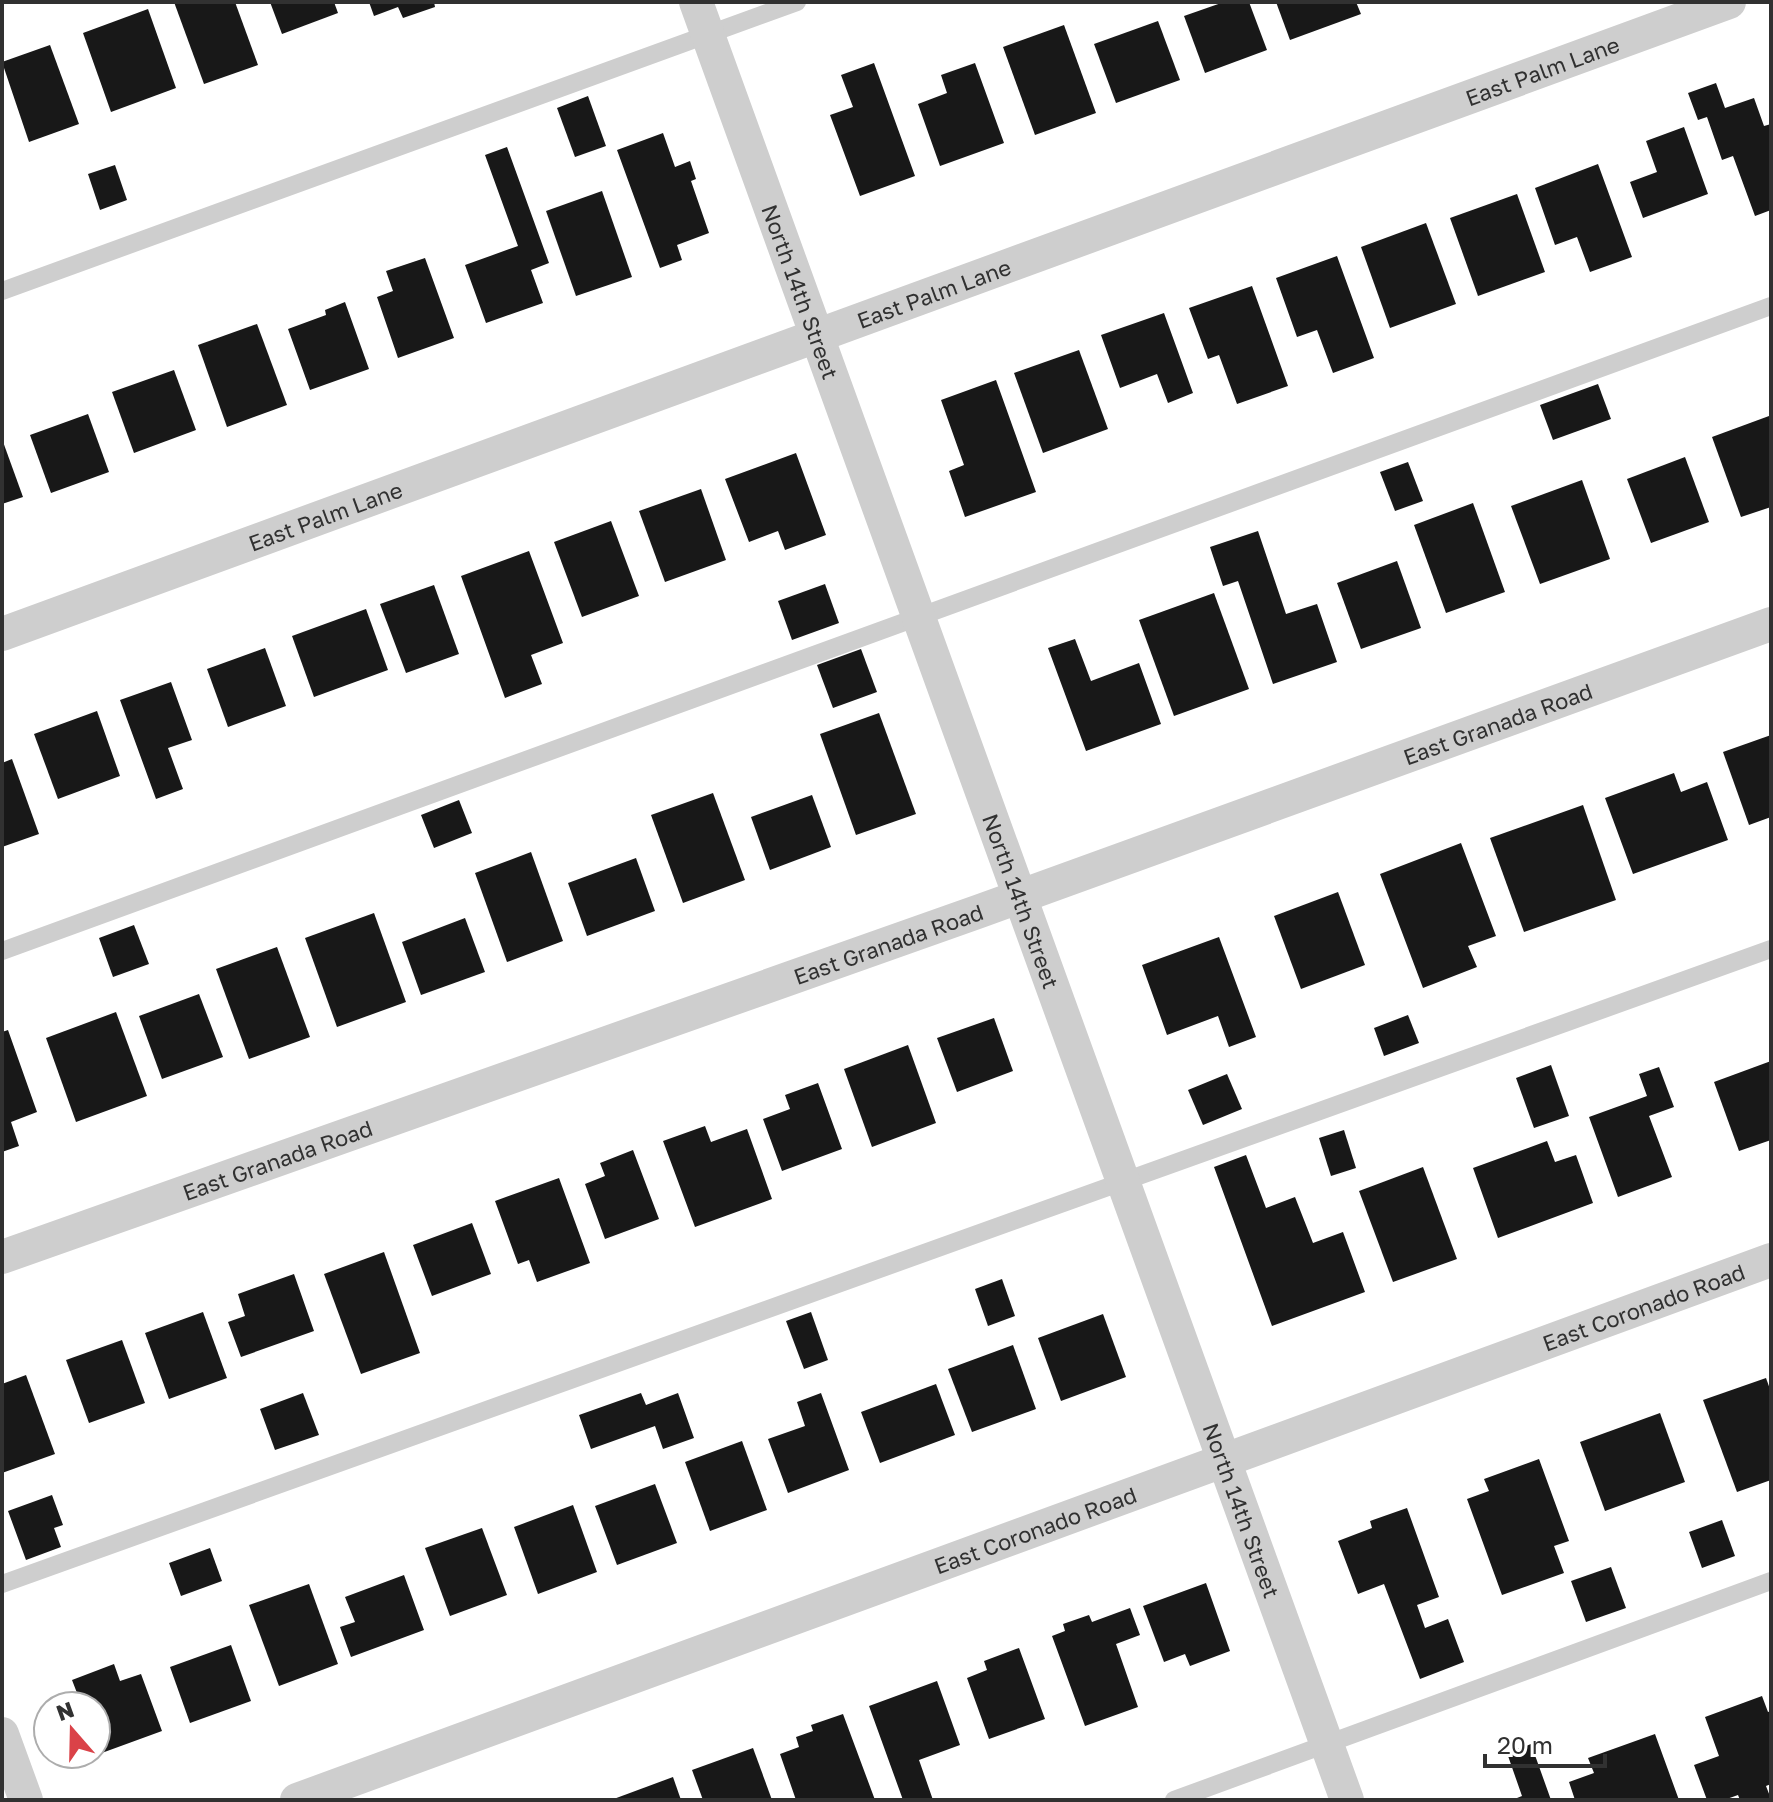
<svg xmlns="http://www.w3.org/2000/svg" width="1773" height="1802" font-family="'Golos Text',sans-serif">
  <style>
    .building { fill: #181818 }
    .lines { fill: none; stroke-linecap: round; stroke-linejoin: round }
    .service { stroke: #cecece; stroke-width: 18 }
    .minor { stroke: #cecece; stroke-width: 34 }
    .labels { text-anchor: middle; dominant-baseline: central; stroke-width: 8; stroke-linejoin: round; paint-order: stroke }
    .street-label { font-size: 22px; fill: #313131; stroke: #fff }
  </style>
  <rect width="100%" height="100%" fill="#fff"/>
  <g class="building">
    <path d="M174,2H235L258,65L204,84Z"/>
    <path d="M270,2H334L338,13L282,34Z"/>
    <path d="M369,2H434L435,7L403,18L398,7L374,16Z"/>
    <path d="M1224,2H1249L1267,50L1205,73L1184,16Z"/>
    <path d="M1276,2H1356L1361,14L1290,40Z"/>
    <path d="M148,9L176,88L111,112L83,33Z"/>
    <path d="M1158,21L1180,80L1116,103L1094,44Z"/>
    <path d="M1064,25L1096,113L1035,135L1003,47Z"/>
    <path d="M50,45L79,124L29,142L2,62Z"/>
    <path d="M874,63L915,176L860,196L830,115L853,107L841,75Z"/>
    <path d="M975,63L1004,143L940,166L918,104L947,93L941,75Z"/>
    <path d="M1716,83L1725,108L1754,98L1764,126L1771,124V210L1755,216L1733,156L1722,160L1707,117L1698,120L1688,93Z"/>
    <path d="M588,96L606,146L575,157L557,108Z"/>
    <path d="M1684,127L1708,194L1643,218L1630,182L1657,172L1646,141Z"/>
    <path d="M663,133L675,167L690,161L696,179L691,181L709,233L677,245L682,260L660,268L617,150Z"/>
    <path d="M507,147L549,263L531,270L543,303L486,323L465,265L518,246L485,155Z"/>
    <path d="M1598,164L1632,257L1590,272L1577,237L1555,245L1535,188Z"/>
    <path d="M115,165L127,200L100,210L88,174Z"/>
    <path d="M602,191L632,277L576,296L546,211Z"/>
    <path d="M1517,194L1545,272L1478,296L1450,218Z"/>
    <path d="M1426,223L1456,304L1390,328L1361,247Z"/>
    <path d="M1337,256L1374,358L1333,373L1317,330L1297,337L1276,278Z"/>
    <path d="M425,258L454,338L398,358L377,297L393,291L386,271Z"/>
    <path d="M1252,286L1288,386L1237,404L1219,355L1208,359L1189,308Z"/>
    <path d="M345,302L369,369L310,390L288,329L326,315L325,310Z"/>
    <path d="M1164,313L1193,393L1168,403L1157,374L1120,388L1101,335Z"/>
    <path d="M257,324L287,405L227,427L198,345Z"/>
    <path d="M1079,350L1108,429L1043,453L1014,373Z"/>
    <path d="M174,370L196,430L134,453L112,392Z"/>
    <path d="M996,380L1036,492L965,517L949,471L964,465L941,400Z"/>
    <path d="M1598,384L1611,419L1553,440L1540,405Z"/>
    <path d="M88,414L109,472L51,493L30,435Z"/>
    <path d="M1769,416L1771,507L1741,517L1712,437Z"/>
    <path d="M2,439L23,497L2,504Z"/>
    <path d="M796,453L826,535L785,550L778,531L749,542L725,479Z"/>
    <path d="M1685,457L1709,522L1651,543L1627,479Z"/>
    <path d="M1408,462L1423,501L1395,511L1380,472Z"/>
    <path d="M1582,480L1610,559L1540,584L1511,506Z"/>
    <path d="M701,489L726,560L665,582L639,511Z"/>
    <path d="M1473,503L1505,592L1446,613L1414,525Z"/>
    <path d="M611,521L639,596L582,617L554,542Z"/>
    <path d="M1258,531L1286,614L1317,604L1337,662L1273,684L1238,581L1223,586L1210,547Z"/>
    <path d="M529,551L563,643L531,655L542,684L505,698L461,576Z"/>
    <path d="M1397,561L1421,628L1361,649L1337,583Z"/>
    <path d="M825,584L839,623L792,640L778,601Z"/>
    <path d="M434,585L459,654L406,673L380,604Z"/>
    <path d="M1214,593L1249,689L1174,716L1139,620Z"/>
    <path d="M366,609L388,670L314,697L292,636Z"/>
    <path d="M1075,639L1091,681L1139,663L1161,724L1086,751L1048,648Z"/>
    <path d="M265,648L286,706L228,727L207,669Z"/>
    <path d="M861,649L877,692L833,708L817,665Z"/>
    <path d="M171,682L192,740L168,748L183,789L156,799L120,700Z"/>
    <path d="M97,711L120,776L58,799L34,734Z"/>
    <path d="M879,713L916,814L856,835L820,734Z"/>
    <path d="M1771,735V817L1749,825L1723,752Z"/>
    <path d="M12,759L39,834L2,847V763Z"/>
    <path d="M1674,773L1681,792L1707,782L1728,840L1633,874L1605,798Z"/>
    <path d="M713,793L745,880L683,903L651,815Z"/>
    <path d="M812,795L831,847L770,870L751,817Z"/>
    <path d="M459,800L472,833L434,848L421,815Z"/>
    <path d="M1583,805L1616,900L1524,932L1490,838Z"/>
    <path d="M1461,843L1496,936L1468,946L1477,967L1423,988L1380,874Z"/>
    <path d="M531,852L563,941L507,962L475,873Z"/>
    <path d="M636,858L655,911L587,936L568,883Z"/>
    <path d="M1338,892L1365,965L1301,989L1274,916Z"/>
    <path d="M374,913L406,1002L337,1027L305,938Z"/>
    <path d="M465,918L485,972L421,995L402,942Z"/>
    <path d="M134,925L149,964L113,977L99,938Z"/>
    <path d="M1219,937L1256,1037L1229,1047L1218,1016L1167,1035L1142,965Z"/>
    <path d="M277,947L310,1037L249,1059L216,969Z"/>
    <path d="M199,994L223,1057L162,1079L139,1016Z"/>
    <path d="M116,1012L147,1096L76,1122L46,1038Z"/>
    <path d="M1408,1015L1419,1043L1384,1056L1374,1028Z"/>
    <path d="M994,1018L1013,1071L957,1092L937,1038Z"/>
    <path d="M8,1030L37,1112L11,1122L19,1146L2,1152V1032Z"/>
    <path d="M908,1045L936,1123L872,1147L844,1069Z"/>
    <path d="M1771,1061V1140L1739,1151L1714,1082Z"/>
    <path d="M1551,1065L1569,1116L1534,1128L1516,1078Z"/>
    <path d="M1659,1067L1674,1107L1649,1116L1672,1177L1618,1197L1589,1117L1647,1096L1639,1074Z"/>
    <path d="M1227,1074L1242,1109L1203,1125L1188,1090Z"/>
    <path d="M818,1083L842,1149L782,1171L763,1119L790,1109L785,1095Z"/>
    <path d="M705,1126L711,1142L747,1129L772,1199L695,1227L663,1141Z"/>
    <path d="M1344,1130L1356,1168L1331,1176L1319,1138Z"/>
    <path d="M1547,1141L1555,1162L1576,1155L1593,1203L1498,1238L1473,1168Z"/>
    <path d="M633,1150L659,1219L605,1239L585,1184L605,1176L600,1163Z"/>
    <path d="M1246,1155L1266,1208L1295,1197L1313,1243L1343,1232L1365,1292L1272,1326L1214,1167Z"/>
    <path d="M1423,1167L1457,1259L1393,1282L1359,1191Z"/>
    <path d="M559,1178L590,1263L537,1282L529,1260L518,1264L495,1201Z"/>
    <path d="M472,1223L491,1274L432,1296L413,1245Z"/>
    <path d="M384,1252L420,1353L361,1374L324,1274Z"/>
    <path d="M294,1274L314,1331L241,1357L228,1322L245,1316L238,1294Z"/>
    <path d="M1002,1279L1015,1316L988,1326L975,1289Z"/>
    <path d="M203,1312L227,1378L169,1399L145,1333Z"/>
    <path d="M811,1312L828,1360L804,1369L786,1321Z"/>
    <path d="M1103,1314L1126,1377L1061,1401L1038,1338Z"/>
    <path d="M122,1340L145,1403L89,1423L66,1360Z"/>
    <path d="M1013,1345L1036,1409L972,1432L948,1369Z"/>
    <path d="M26,1375L55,1454L2,1473V1384Z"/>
    <path d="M1766,1378L1771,1392V1480L1737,1492L1703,1400Z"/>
    <path d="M936,1384L955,1435L880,1463L861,1412Z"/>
    <path d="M303,1393L319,1435L275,1450L260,1409Z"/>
    <path d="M641,1393L646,1405L678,1393L694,1438L663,1449L655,1426L591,1449L579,1415Z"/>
    <path d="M821,1393L849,1470L788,1493L768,1439L805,1426L797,1402Z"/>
    <path d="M1660,1413L1685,1482L1605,1511L1580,1442Z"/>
    <path d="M742,1441L767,1510L710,1531L685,1462Z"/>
    <path d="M1539,1459L1569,1541L1554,1546L1564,1573L1502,1595L1467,1499L1489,1491L1484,1479Z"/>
    <path d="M655,1484L677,1543L617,1565L595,1506Z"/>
    <path d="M52,1495L63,1525L54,1528L61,1547L26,1560L8,1511Z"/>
    <path d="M573,1505L597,1572L538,1594L514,1527Z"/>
    <path d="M1407,1508L1439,1597L1417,1605L1425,1628L1448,1619L1464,1662L1420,1679L1384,1584L1358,1594L1338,1541L1372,1528L1370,1521Z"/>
    <path d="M1722,1520L1735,1556L1702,1568L1689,1532Z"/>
    <path d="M482,1528L507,1595L450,1616L425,1548Z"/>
    <path d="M210,1548L222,1581L181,1596L169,1563Z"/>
    <path d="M1611,1567L1626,1608L1586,1622L1571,1581Z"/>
    <path d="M404,1575L424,1630L351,1657L340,1627L355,1622L345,1597Z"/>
    <path d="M1206,1583L1230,1651L1190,1666L1185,1654L1164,1662L1143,1606Z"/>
    <path d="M309,1584L338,1664L279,1686L249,1605Z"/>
    <path d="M1130,1608L1140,1635L1116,1644L1138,1707L1085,1726L1052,1636L1065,1631L1063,1624L1089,1615L1092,1622Z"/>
    <path d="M231,1645L251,1701L190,1723L170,1667Z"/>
    <path d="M1019,1648L1045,1719L989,1739L967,1678L987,1670L984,1661Z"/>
    <path d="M114,1664L120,1681L141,1674L162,1731L99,1754L96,1746V1706H82L72,1680Z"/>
    <path d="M937,1681L960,1745L919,1760L933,1800H903L869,1706Z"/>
    <path d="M1762,1696L1768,1712L1771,1711V1784L1766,1786L1771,1799L1740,1800L1738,1795L1724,1800H1707L1694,1765L1719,1756L1705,1717Z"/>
    <path d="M843,1714L875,1800H796L780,1754L799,1747L796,1737L813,1731L811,1725Z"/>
    <path d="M1655,1734L1679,1800H1575L1569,1782L1594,1773L1588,1758Z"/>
    <path d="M1531,1744L1551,1800H1512L1522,1796L1507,1753Z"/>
    <path d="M753,1748L772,1800H703L692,1770Z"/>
    <path d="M673,1777L681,1800H611Z"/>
  </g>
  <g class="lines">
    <g class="service">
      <path d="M2,291L797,2"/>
      <path d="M2,951L1771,306"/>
      <path d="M2,1584L1771,949"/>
      <path d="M1174,1800L1771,1581"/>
    </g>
    <g class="minor">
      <path id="s1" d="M696,2L1347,1800"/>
      <path id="s2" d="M2,634L1729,2"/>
      <path id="s3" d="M2,1257L980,911L1771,624"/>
      <path d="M2,1734L26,1800"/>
      <path id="s4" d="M297,1800L1771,1260"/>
    </g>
  </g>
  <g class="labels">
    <g class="street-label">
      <text stroke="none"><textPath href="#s2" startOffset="1640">East Palm Lane</textPath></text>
      <text stroke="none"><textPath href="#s1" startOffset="308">North 14th Street</textPath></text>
      <text stroke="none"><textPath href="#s2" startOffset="992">East Palm Lane</textPath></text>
      <text stroke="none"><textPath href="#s2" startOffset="344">East Palm Lane</textPath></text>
      <text stroke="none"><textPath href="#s3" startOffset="1588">East Granada Road</textPath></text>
      <text stroke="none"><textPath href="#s1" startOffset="956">North 14th Street</textPath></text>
      <text stroke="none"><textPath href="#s3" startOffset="940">East Granada Road</textPath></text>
      <text stroke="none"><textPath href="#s3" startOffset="292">East Granada Road</textPath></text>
      <text stroke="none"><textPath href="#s4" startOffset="1434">East Coronado Road</textPath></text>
      <text stroke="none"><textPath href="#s1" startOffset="1604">North 14th Street</textPath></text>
      <text stroke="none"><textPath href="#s4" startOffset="786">East Coronado Road</textPath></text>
    </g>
  </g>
  <rect width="1773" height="1802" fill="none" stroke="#313131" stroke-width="8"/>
  <g transform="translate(72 1730) rotate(340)"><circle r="38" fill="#ffffff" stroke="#adadad" stroke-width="2"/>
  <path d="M0-6L14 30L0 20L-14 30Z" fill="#da4248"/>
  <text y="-12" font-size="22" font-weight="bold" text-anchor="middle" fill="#313131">N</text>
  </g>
  <path d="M1485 1754v12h120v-12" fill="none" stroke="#313131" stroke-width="4"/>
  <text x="1497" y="1754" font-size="24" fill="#313131" stroke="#ffffff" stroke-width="6" paint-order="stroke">20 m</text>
</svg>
